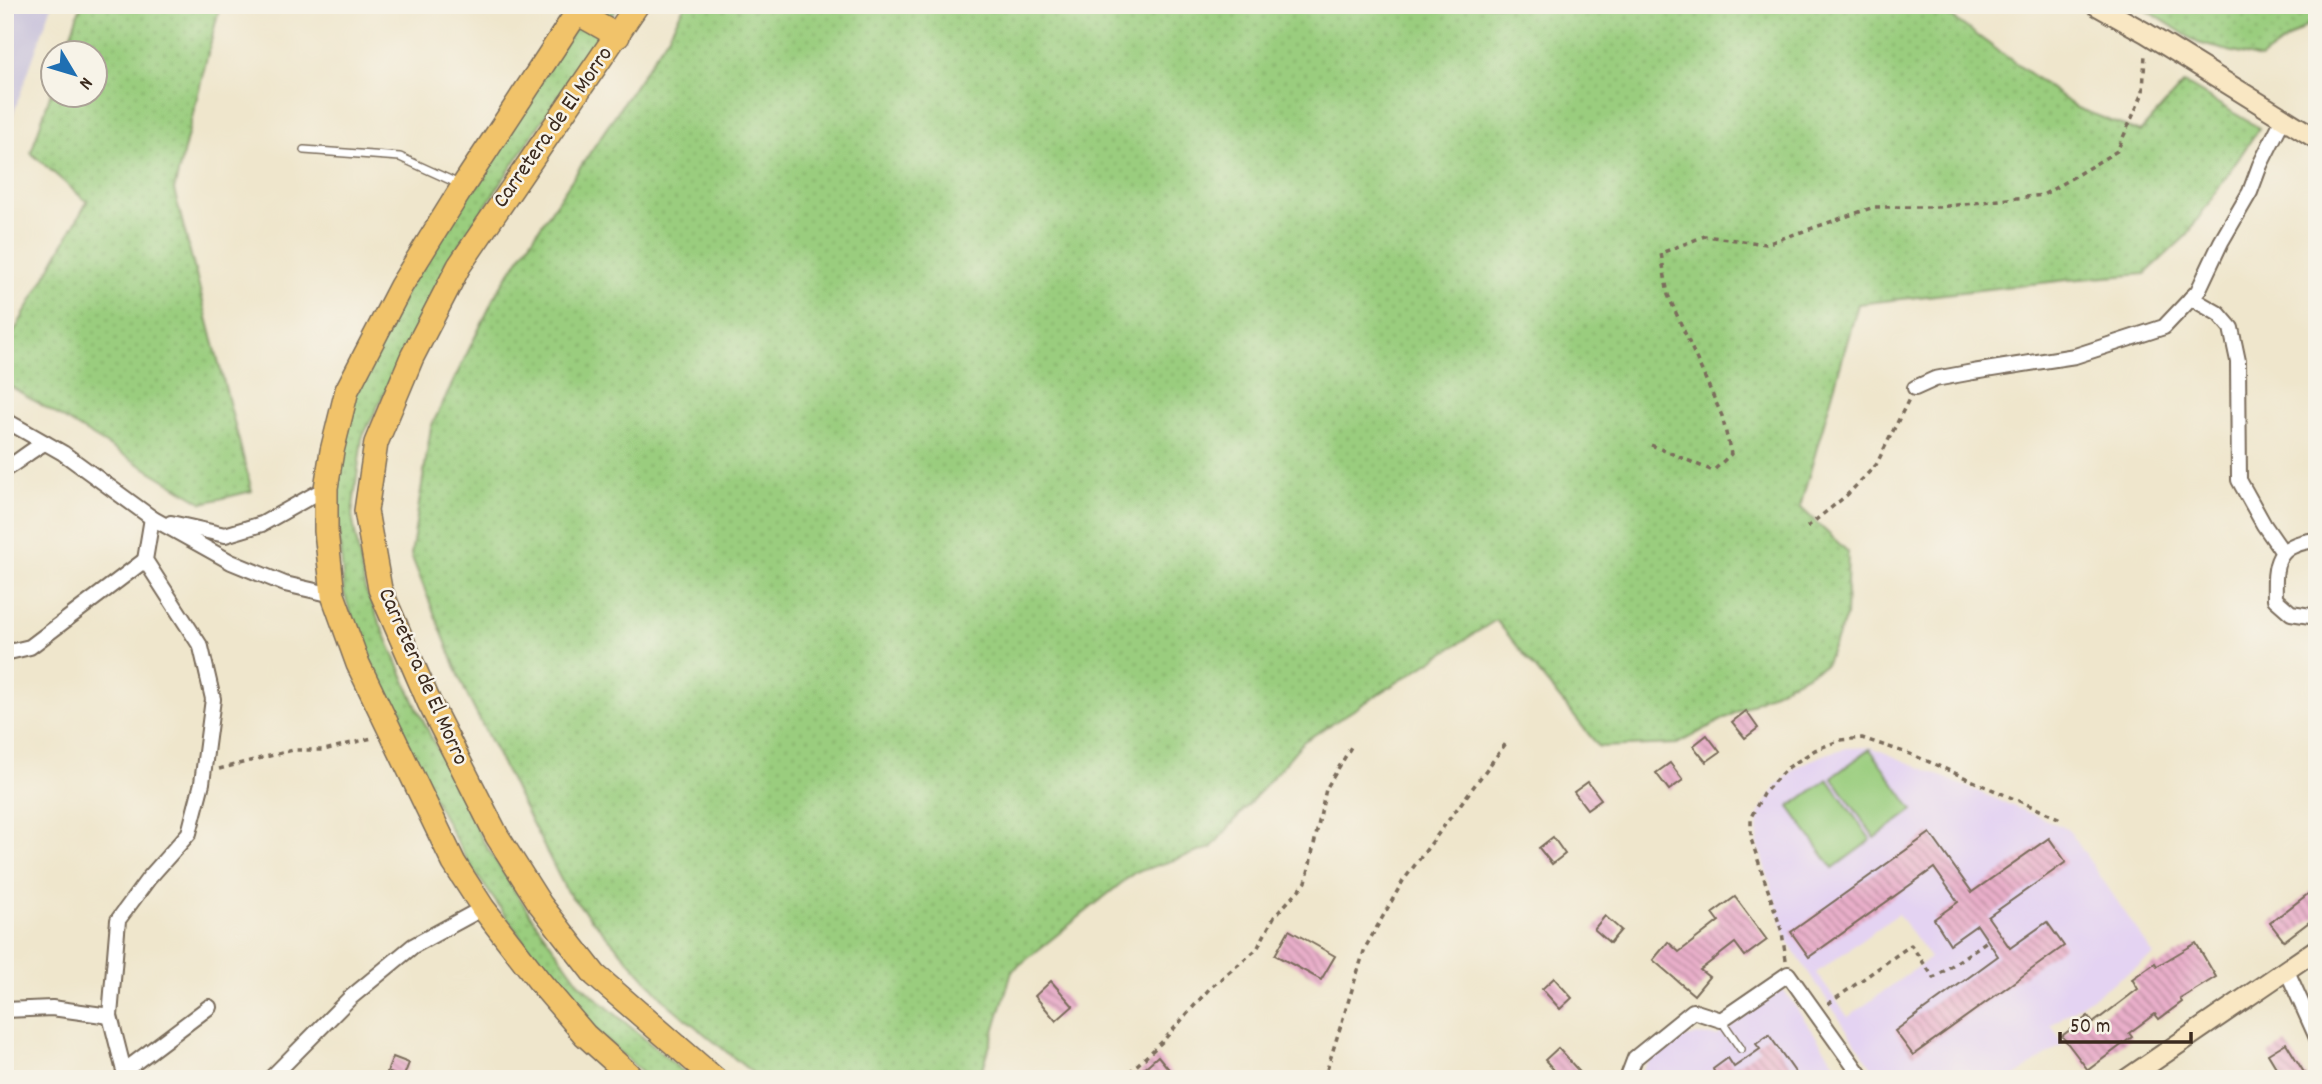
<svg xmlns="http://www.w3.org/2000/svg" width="2322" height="1084" font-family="Dekko,sans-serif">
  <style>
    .built { fill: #e4d3f2; fill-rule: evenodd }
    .industrial { fill: #c6c0da }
    .grass { fill: url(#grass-dots); stroke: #6a7c4e; stroke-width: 2 }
    .garden { fill: #9acd7e; stroke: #6a7c4e; stroke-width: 2 }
    .building { fill: url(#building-back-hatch) }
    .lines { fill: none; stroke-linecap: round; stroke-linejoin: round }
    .lane-casing { stroke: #7a6c5b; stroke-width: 10 }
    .street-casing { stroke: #7a6c5b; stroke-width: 18 }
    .secondary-casing { stroke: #7a6c5b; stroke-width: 23 }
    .primary-casing { stroke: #7a6c5b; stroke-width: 26 }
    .path { stroke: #7a6c5b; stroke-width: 3.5; stroke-dasharray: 5 5; stroke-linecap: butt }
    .lane { stroke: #fff; stroke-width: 7 }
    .street { stroke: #fff; stroke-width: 14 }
    .secondary { stroke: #f9e7c3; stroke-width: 19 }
    .primary { stroke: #f1c36a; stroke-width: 23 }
    .labels { text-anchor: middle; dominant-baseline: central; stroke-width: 5; stroke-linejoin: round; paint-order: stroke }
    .street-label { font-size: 23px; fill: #3b2a1e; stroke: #f7f3e8 }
  </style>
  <defs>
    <pattern id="grass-dots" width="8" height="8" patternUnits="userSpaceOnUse" patternTransform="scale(1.75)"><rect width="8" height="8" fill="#9acd7e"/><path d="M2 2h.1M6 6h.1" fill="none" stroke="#86b06c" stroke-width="1.8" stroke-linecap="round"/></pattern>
    <pattern id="building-back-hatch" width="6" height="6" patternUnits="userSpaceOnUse" patternTransform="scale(1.75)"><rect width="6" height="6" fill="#e9afca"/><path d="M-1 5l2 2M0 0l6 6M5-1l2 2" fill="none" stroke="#be8fa3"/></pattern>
  </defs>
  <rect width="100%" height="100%" fill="#f7f3e8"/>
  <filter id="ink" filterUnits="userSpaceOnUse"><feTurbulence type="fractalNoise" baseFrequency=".0143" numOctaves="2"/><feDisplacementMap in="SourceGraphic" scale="14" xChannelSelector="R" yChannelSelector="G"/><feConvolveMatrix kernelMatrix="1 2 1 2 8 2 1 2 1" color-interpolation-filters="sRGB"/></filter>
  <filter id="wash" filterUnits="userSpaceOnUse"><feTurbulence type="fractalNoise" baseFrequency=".00686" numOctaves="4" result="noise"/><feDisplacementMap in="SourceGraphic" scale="28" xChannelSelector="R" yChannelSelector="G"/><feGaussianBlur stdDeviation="1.57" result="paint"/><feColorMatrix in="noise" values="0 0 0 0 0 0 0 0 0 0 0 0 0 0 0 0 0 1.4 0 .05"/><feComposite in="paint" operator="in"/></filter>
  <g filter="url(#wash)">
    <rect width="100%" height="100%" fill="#efe6cc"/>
    <g class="built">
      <path d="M1871,747L2068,829L2154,955L2051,1025L2063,1044L2011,1079H1880L1788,942L1758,845V816L1776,787L1796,767L1823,755L1846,748ZM1898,914L1930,958L1848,1017L1816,973Z"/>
      <path d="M1783,989L1846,1079H1636L1650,1059L1671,1043L1694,1035L1717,1036Z"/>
    </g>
    <path class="industrial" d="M5,5H52L5,137Z"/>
    <g class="grass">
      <path d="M81,5H220L174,190L252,491L203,503L5,383V348L87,202L31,153L52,89V94H94V52H65Z"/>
      <path d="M589,5H619L455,252L362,438L352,515L365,589L417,708L483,841L532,917L581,985L692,1079H649L595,1030L549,977L469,864L427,786L364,654L344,593L336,489L354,392L409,286Z"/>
      <path d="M685,5H1943L1945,12L2077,108L2140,132L2184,83L2259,128L2187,235L2145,274L2067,280L1858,304L1800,507L1848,552L1846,617L1825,665L1677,744L1599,747L1496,620L1303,742L1211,848L1134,873L1012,971L984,1065L975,1079H760L669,1005L567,892L466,693L411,555L431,427L498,290L668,36Z"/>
      <path d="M2139,5H2317V18L2260,59L2198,43Z"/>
    </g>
    <g class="garden">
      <path d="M1870,749L1913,810L1875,838L1832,777Z"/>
      <path d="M1828,779L1871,840L1833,868L1789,807Z"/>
    </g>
    <g id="blocks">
      <g class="building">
        <path d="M1746,711L1758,728L1745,738L1732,722Z"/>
        <path d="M1707,735L1720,752L1706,762L1693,746Z"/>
        <path d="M1670,763L1683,780L1669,790L1656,773Z"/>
        <path d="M1588,782L1601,799L1587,809L1574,792Z"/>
        <path d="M1930,833L1972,892L2049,838L2066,862L1988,917L2010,948L2047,922L2064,946L1913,1055L1895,1031L1998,956L1977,925L1950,944L1934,919L1958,902L1934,868L1809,957L1791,932Z"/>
        <path d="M1553,837L1565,854L1552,864L1539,848Z"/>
        <path d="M2317,887V916L2284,941L2270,923Z"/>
        <path d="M1735,897L1767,940L1745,956L1735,943L1700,970L1709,977L1694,995L1653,960L1668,942L1679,952L1719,921L1713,913Z"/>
        <path d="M1605,916L1621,930L1610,943L1594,929Z"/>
        <path d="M1289,930L1335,956L1321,980L1275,955Z"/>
        <path d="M2196,943L2216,977L2180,999L2182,1002L2159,1019L2155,1014L2129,1033L2132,1037L2088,1070L2062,1036L2088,1016L2093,1023L2138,989L2132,979L2155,963L2157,966Z"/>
        <path d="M1554,978L1572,998L1560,1009L1542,989Z"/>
        <path d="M1051,981L1073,1006L1056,1021L1035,996Z"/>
        <path d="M1769,1035L1800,1079H1717L1713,1069L1728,1058L1734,1067L1760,1049L1756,1044Z"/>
        <path d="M2286,1043L2308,1079H2283L2268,1054Z"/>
        <path d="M1558,1048L1586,1079H1562L1545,1060Z"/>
        <path d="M1158,1056L1177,1079H1132Z"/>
        <path d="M393,1057L409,1063L403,1078L387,1072Z"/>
      </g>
    </g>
  </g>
  <g filter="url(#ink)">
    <use href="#blocks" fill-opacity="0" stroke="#7a6c5b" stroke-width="2"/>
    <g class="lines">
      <g class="lane-casing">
        <g id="lane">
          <path d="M304,150L400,157L459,184"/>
          <path d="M1721,1020L1741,1049"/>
        </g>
      </g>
      <g class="street-casing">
        <g id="street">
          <path d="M2191,298L2219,314L2231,328L2238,361L2239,480L2264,525L2282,551"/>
          <path d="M1915,388L1935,379L1973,372L2075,356L2164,327L2198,291L2221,242L2250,192L2260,165L2283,119"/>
          <path d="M5,420L63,453L152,518L231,562L285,584L333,595"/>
          <path d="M5,469C20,461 30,450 45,443"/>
          <path d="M171,523L225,535L262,524L326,488"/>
          <path d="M2317,540C2275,544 2274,563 2275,599L2291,613L2317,617"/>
          <path d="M5,653L30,647L145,560"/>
          <path d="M2287,971L2317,1038"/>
          <path d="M5,1010L52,1008L110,1016"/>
          <path d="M124,1071L209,1007"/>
          <path d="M123,1079L124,1071L110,1016L118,920L149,878L189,833L202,783L213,699L201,647L145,560L152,518"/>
          <path d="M270,1079L350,998L413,946L483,908"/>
          <path d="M1627,1079L1635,1058L1693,1011L1721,1020L1788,974L1863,1079"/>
          <path d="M2021,1079H2026"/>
        </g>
      </g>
      <g class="secondary-casing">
        <g id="secondary">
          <path d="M2096,5L2146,33L2317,139"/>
          <path d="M2127,1079L2317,949"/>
        </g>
      </g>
      <g class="primary-casing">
        <g id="primary">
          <path d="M582,5L463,186L401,286L347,390L332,451L326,488V531L333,595L358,664L454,863L483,908L540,982L585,1035L634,1079"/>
          <path d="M637,5L459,266L412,357L376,443L366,511L380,589L429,702L497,836L540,904L595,975L715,1079"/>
          <path d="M577,13L618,36"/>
        </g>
      </g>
      <g class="path">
        <path d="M1651,445L1713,471L1731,454L1722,416L1668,295L1661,253L1705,236L1766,244L1874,207H1939L2043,195L2117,151L2143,93L2145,53"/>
        <path d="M1807,527L1847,495L1876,465L1909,399"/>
        <path d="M219,769L293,750H324L372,738"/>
        <path d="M1786,960L1782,932L1751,839V817L1763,794L1786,769L1815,750L1841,740L1862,738L1913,755L2063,820"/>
        <path d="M1828,1004L1911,945L1934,978L1987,941"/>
        <path d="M1122,1079L1163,1041L1210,988L1257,949L1274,917L1306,882L1326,789L1351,747"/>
        <path d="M1324,1079L1365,948L1403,881L1507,742"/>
      </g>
      <use href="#lane" class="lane"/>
      <use href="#street" class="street"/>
      <use href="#secondary" class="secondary"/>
      <use href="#primary" class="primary"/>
    </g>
  </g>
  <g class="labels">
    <g class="street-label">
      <text transform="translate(554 128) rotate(-55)">Carretera de El Morro</text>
      <text transform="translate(422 677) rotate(66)">Carretera de El Morro</text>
    </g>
  </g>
  <rect width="2322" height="1084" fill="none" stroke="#f7f3e8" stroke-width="28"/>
  <g transform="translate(74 74) rotate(128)"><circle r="33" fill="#f7f3e8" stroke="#aca397" stroke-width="2"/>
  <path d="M0-5L12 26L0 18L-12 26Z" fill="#1f6fb2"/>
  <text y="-10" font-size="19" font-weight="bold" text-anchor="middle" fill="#3b2a1e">N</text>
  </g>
  <path d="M2060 1032v10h131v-10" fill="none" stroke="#3b2a1e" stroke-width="3.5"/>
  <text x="2070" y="1032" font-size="21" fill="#3b2a1e" stroke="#f7f3e8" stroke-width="5" paint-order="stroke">50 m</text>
</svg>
